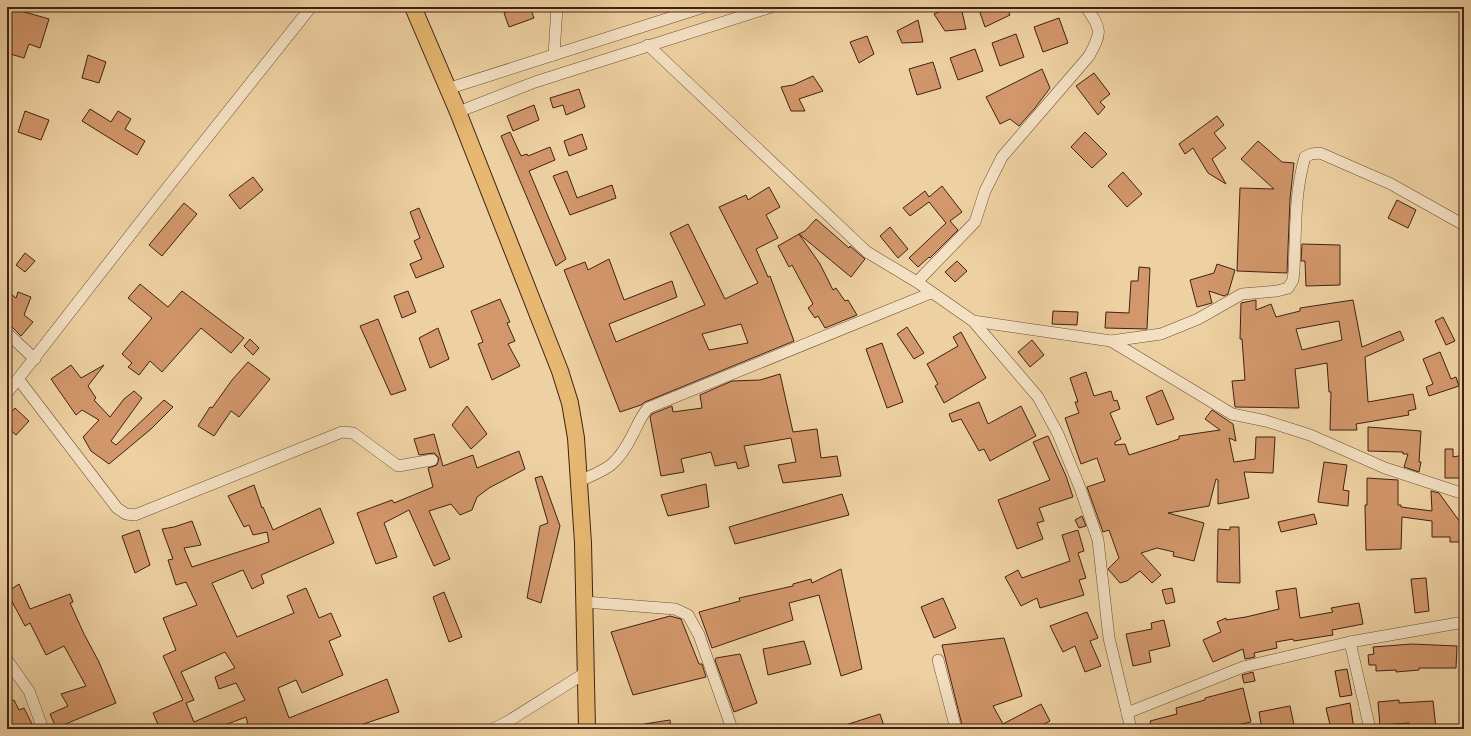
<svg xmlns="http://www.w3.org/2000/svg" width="1471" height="736" font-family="'IM FELL English',serif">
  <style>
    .building { fill: #d2976b; stroke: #402115; fill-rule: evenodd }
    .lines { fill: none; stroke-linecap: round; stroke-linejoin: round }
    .minor-casing { stroke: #6c4d38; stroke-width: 12 }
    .highway-casing { stroke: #402115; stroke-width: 18 }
    .minor { stroke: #f4e1c3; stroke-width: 11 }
    .highway { stroke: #e7b871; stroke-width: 16 }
  </style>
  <rect width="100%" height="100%" fill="#eed1a2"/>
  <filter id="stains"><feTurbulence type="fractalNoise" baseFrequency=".005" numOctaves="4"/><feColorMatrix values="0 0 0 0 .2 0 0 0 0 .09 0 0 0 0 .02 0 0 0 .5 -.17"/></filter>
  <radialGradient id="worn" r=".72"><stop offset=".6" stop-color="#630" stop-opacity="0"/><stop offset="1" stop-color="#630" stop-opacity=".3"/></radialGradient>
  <g class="building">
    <path d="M7,7L49,19L40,48L29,44L24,58L7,53Z"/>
    <path d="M519,7H530L534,18L509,27L504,13Z"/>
    <path d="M950,7H961L966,29L945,31L934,14Z"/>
    <path d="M978,7H1007L1010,15L985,27Z"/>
    <path d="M1059,18L1068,43L1043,52L1034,27Z"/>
    <path d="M918,20L923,42L902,43L897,31Z"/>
    <path d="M1016,34L1024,57L1000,66L992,43Z"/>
    <path d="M867,36L874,54L859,63L850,42Z"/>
    <path d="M975,49L983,71L958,80L950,58Z"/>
    <path d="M88,55L106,62L99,83L82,78Z"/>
    <path d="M933,62L941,88L917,95L909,69Z"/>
    <path d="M1042,69L1050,88L1035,108L1019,126L1010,119L1000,124L986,97Z"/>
    <path d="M1094,73L1110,94L1100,102L1105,107L1098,115L1076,86Z"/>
    <path d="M813,76L823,91L799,99L805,111H791L781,87L793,85Z"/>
    <path d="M579,89L585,107L566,115L563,105L553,108L550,98Z"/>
    <path d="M534,105L539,120L513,131L507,116Z"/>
    <path d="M90,109L111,122L118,111L131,119L125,129L145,141L137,155L82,121Z"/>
    <path d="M25,111L49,120L41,140L18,132Z"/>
    <path d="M1217,116L1224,125L1214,133L1226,148L1212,159L1226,184L1208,173L1193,148L1185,154L1179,144Z"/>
    <path d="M510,132L521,156L527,154L528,156L550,147L555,160L529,171L566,259L556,266L501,136Z"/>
    <path d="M1085,132L1107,154L1092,168L1071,147Z"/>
    <path d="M582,134L587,149L569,156L564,141Z"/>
    <path d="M1258,141L1282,162L1294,163L1290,199L1287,273L1237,271L1240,188L1274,189L1241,159Z"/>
    <path d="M567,171L577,198L612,185L616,198L570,215L553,176Z"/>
    <path d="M1123,172L1142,194L1127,207L1108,186Z"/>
    <path d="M253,177L263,190L240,209L229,195Z"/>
    <path d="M942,186L962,212L950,221L958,230L930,258L929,257L918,267L909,258L946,223L929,202L910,216L903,208L925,191L929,197Z"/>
    <path d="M769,187L780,207L766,215L778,238L756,249L768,277L770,276L794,341L645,402L641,405L620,412L564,270L585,262L588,270L609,259L624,300L672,281L677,297L609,324L616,342L705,305L670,233L688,224L725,299L758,283L719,207L746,195L748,200ZM741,324L748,343L709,350L702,334Z"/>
    <path d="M1397,200L1416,210L1408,228L1388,218Z"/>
    <path d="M184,203L197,214L162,256L149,245Z"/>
    <path d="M419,208L444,267L416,278L410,264L422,259L414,241L420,238L410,212Z"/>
    <path d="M816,219L849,248L850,246L865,259L851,277L799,234L805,231Z"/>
    <path d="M890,227L908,249L898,258L880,236Z"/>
    <path d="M799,234L820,264L833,290L836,288L845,301L848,300L857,315L825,328L818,316L815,318L808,308L813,304L792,265L789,267L778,246Z"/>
    <path d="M1302,244L1340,245V285L1306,286L1305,261H1301Z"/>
    <path d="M25,253L35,261L25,272L16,265Z"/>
    <path d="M957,261L967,271L955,282L945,272Z"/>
    <path d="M1217,264L1235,270L1228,294L1224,296L1209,291L1212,303L1197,307L1190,280L1214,273Z"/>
    <path d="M1139,267L1150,268L1147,329L1105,328L1106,312L1129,313L1131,281H1138Z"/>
    <path d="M140,284L168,307L182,291L244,338L231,353L201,328L162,372L150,361L139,375L128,367L132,363L122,354L152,318L128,298Z"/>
    <path d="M7,291L16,298L18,292L31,297L24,315L33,322L21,336L7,322Z"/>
    <path d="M408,291L416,312L402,318L394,296Z"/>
    <path d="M500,299L510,322L507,323L515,341L508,344L520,366L492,380L478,344L483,342L471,311Z"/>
    <path d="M1256,300V310L1271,304L1276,317L1300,311V308L1353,300L1362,347L1400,331L1404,340L1365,357L1368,402L1413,394L1416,409L1408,411L1409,415L1356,424L1357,430H1330L1331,392H1329L1327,363L1295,369L1299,408L1235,407L1232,381L1245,380L1242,339H1240L1241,303ZM1339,321L1342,340L1302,350L1296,329Z"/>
    <path d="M1053,311L1078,312L1077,325L1052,324Z"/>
    <path d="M1443,317L1455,341L1446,345L1435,321Z"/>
    <path d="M378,319L406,390L391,395L360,326Z"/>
    <path d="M907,327L924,353L914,359L897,334Z"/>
    <path d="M438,328L449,359L430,368L419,338Z"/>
    <path d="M961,332L986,378L944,403L935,386L938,384L927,364L958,346L953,337Z"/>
    <path d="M250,339L259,348L253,355L244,346Z"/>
    <path d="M1032,340L1044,355L1030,367L1018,352Z"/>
    <path d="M882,343L903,402L887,408L866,349Z"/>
    <path d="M1440,352L1451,379L1456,377L1459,386L1429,396L1426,387L1433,384L1423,359Z"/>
    <path d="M248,362L270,379L239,417L231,411L214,436L198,426L210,407L212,408L232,380Z"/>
    <path d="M71,365L81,378L104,365L88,386L96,398L94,400L110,417L124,399L134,391L142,398L111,441L116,445L164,400L173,407L151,429L109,464L91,451L83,437L99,420L82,410L76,415L51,379Z"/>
    <path d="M1086,372L1094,396L1111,391L1114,401L1117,400L1120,409L1110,413L1121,439L1115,442V445L1125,444L1129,455L1179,439V436L1220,430L1205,419L1212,410L1233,424L1236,441L1229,438L1234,462L1255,459L1256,437H1275L1273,473L1244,472L1249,498L1218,504V480L1216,479L1209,506L1168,513L1204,523L1194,561L1173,556L1174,552L1157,548L1141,553L1161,575L1152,583L1140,571L1127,581L1120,583L1108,569L1119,558L1109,530L1103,532L1087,487L1105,481L1097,458L1081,464L1065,418L1079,413L1075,402H1078L1070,378Z"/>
    <path d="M780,374L793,432L817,429L821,458L837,456L841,476L783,483L778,465L796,462L791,438L744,446L749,466L738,469L736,462L715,466L711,452L681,459L684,472L661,476L650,417L652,414L672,406L673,412L702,408L700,395L732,381L760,380Z"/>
    <path d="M1162,390L1174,419L1157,425L1146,397Z"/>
    <path d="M979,402L988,424L1021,406L1036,436L990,461L984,449L979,451L961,419L952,422L949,414Z"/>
    <path d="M467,406L487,434L471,449L452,425Z"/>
    <path d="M15,408L29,421L16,435L7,427V417Z"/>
    <path d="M1368,427L1421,431L1419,462H1421L1419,472L1404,467L1408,454H1403V452L1368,451Z"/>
    <path d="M434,434L443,466L473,455L477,468L519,451L525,469L489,488L477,497L472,510L460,515L451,504L429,511L450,559L434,566L409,510L384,523L397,557L376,564L357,513L392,500L394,503L433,487L428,468L437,465L439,458L434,453L419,455L414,439Z"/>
    <path d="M1048,436L1066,476L1073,497L1039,508L1044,521L1037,523L1043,539L1017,549L998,500L1050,480L1033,442Z"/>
    <path d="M1445,449H1453V457L1464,455V478H1445Z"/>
    <path d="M1324,462L1347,465L1343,490L1349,491L1348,506L1318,502Z"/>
    <path d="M542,476L560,526L541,603L527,598L540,526L548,523L535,478Z"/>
    <path d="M1367,478L1398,480V505H1401V507L1432,511L1431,491L1439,493L1460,522V542H1450V537H1432V521L1402,517L1401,549L1366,550L1365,505H1367Z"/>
    <path d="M706,484L709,507L668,516L661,495Z"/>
    <path d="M254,485L262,508L263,507L273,530L320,508L334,543L261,575L264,583L252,589L243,570L212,583L237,637L294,613L287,596L306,588L319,618L331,613L341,636L329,641L343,675L302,693L296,680L278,688L289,718L387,679L399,712L349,729H249L246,717L214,729H160L153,713L183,700L163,656L176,650L163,618L197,605L186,582L176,585L168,560L173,559L162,529L174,527L192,521L201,545L184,548L192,567L269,542L267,532L253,535L249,525L244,527L228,496ZM225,652L235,668L215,677L219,689L236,683L245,700L194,722L186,703L194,700L181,672Z"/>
    <path d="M842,494L849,515L735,544L729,527Z"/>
    <path d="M1314,514L1317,524L1281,532L1278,522Z"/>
    <path d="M1082,516L1086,526L1079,528L1075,520Z"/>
    <path d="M1230,527H1239L1240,583L1217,582L1218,529L1230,530Z"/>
    <path d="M139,530L150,565L135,573L122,536Z"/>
    <path d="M1078,530L1084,551L1078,553L1086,578L1079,580L1084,595L1040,608L1037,598L1021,606L1005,577L1018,570L1022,578L1070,561L1062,535Z"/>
    <path d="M841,569L862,669L841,676L819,595L789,603L793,620L712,648L699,612L740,601L739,598L793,586V584L811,579L812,583Z"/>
    <path d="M1426,578L1429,611L1415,613L1411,579Z"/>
    <path d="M19,584L30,609L70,594L73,602L70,603L84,634L99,662L116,703L56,728L50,714L68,706L61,694L86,686L64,646L46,655L30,623L25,626L7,592Z"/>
    <path d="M1172,588L1175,602L1166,604L1162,590Z"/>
    <path d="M1296,588L1300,618L1333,612L1331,608L1359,603L1363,624L1332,630L1333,635L1294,641L1293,639L1276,642L1277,648L1254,653L1255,657L1245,659L1243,649L1213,662L1203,640L1221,632L1217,622L1226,618V620L1246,617L1279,609L1276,591Z"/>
    <path d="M444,592L462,637L449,642L433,597Z"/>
    <path d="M943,598L956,628L934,638L921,607Z"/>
    <path d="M1087,612L1098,638L1090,641L1101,666L1085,672L1075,646L1063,652L1050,626Z"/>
    <path d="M670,616L681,619L699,664H702L706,677L633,695L611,632Z"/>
    <path d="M1164,620L1170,646L1149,651L1151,662L1133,666L1126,634L1152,629L1151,623Z"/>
    <path d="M1004,638L1022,696L993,706L1003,724L1041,704L1050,721L1034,729H963L942,645Z"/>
    <path d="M804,641L811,664L768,675L763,649Z"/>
    <path d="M1412,644L1457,646L1456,668H1419V670L1396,672V670L1376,671V665H1369L1368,655L1374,654L1373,647Z"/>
    <path d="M740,654L757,703L734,712L715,660L716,658Z"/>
    <path d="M1347,669L1352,695L1340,697L1335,671Z"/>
    <path d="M1253,672L1255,681L1244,683L1242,675Z"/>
    <path d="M1243,688L1251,722L1218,729H1152L1150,721L1177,714L1176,708L1205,700V698Z"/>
    <path d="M14,700L19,710L24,708L32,724L22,729H7V703Z"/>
    <path d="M1399,700V703L1433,701L1436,729H1409V723L1380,725L1378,702Z"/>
    <path d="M1350,703L1354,729H1331L1326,708Z"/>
    <path d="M1290,706L1294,725L1288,727V729H1262L1259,712Z"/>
    <path d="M880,714L885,729H840L839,727Z"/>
    <path d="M670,720L671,729H645L644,724Z"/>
  </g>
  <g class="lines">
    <g class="minor-casing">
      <g id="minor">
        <path d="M648,45L867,252L917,282L973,321L1038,397L1058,434L1080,488L1098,540L1109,638L1131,729"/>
        <path d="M554,55L557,7"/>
        <path d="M447,89L704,7"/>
        <path d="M458,112L535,82L771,7"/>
        <path d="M917,282L975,222L985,191L1002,157L1089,56C1102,32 1102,30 1086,7"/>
        <path d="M973,321L1111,341L1161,334L1198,319L1242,294L1277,291L1288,288L1293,280L1294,271C1296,234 1294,194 1305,157L1311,154L1320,153L1391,184L1464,225"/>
        <path d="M7,333L35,359"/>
        <path d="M1111,341L1232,414L1266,421L1310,435L1385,468L1464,494"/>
        <path d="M19,380L117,508L126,514L135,515L342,432L353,433L398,466L432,460"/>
        <path d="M7,393L156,202L311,7"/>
        <path d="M579,481C609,469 618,464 633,434C638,424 641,416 648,408L931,293"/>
        <path d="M585,602L675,609L688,615L699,635L732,729"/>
        <path d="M1350,642L1370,729"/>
        <path d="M7,660L29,691L43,729"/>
        <path d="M938,660L956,729"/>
        <path d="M1127,713L1243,667L1350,642L1464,622"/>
        <path d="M493,729L507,722L585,673"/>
      </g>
    </g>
    <g class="highway-casing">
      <path id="highway" d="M413,7L458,112L560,371L570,403L576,438L583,543L587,729"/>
    </g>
    <use href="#minor" class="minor"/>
    <use href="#highway" class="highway"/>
  </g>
  <rect width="1471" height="736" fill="none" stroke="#eed1a2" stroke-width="24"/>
  <rect x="8" y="8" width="1455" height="720" fill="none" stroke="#402115" stroke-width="2"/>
  <rect x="12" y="12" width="1447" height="712" fill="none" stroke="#402115"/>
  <rect width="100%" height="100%" filter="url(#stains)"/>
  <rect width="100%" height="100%" fill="url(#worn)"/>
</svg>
